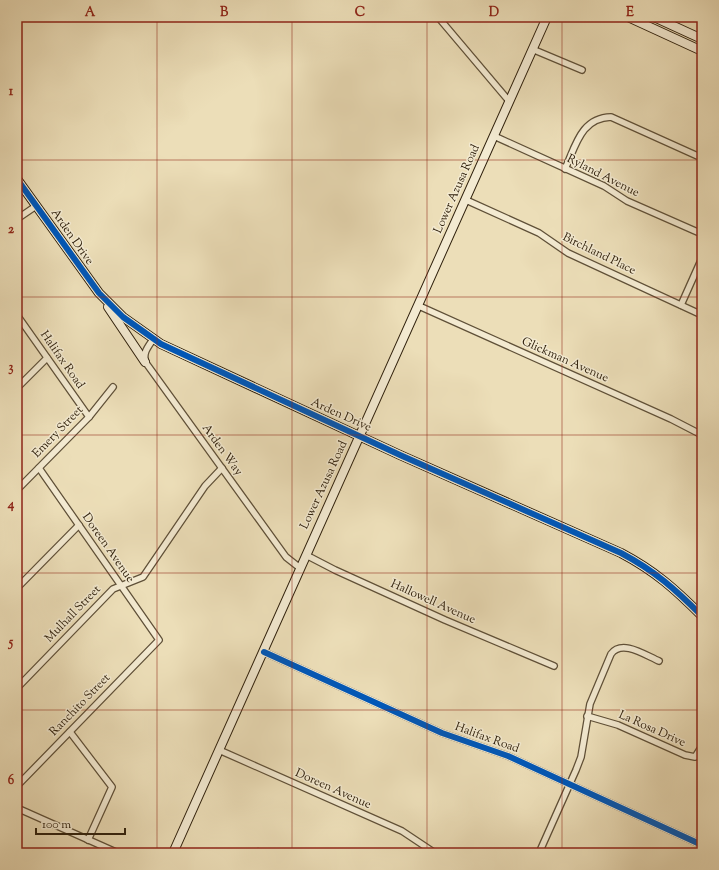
<svg xmlns="http://www.w3.org/2000/svg" width="719" height="870" font-family="'Sorts Mill Goudy',serif">
  <style>
    .lines { fill: none; stroke-linecap: round; stroke-linejoin: round }
    .street-casing { stroke: #5f5038; stroke-width: 8 }
    .secondary-casing { stroke: #30210d; stroke-width: 10 }
    .street { stroke: #f3ead1; stroke-width: 5.5 }
    .secondary { stroke: #f3ead1; stroke-width: 8 }
    .cycleway-casing { stroke: #f3ead1; stroke-width: 8 }
    .cycleway { stroke: #0057b8; stroke-width: 6 }
    .grid { fill: none; stroke: #8f2418; stroke-width: 1; stroke-opacity: 0.55 }
    .labels { text-anchor: middle; dominant-baseline: central; stroke-width: 3; stroke-linejoin: round; paint-order: stroke }
    .street-label { font-size: 12px; fill: #30210d; stroke: #f3ead1 }
    .neatline { fill: none; stroke: #8f2418; stroke-width: 1.5 }
    .grid-label { font-size: 13px; text-anchor: middle; font-weight: bold; fill: #8f2418 }
  </style>
  <rect width="100%" height="100%" fill="#ecdeb8"/>
  <filter id="stains"><feTurbulence type="fractalNoise" baseFrequency=".005" numOctaves="4"/><feColorMatrix values="0 0 0 0 .2 0 0 0 0 .09 0 0 0 0 .02 0 0 0 .5 -.17"/></filter>
  <radialGradient id="worn" r=".72"><stop offset=".6" stop-color="#630" stop-opacity="0"/><stop offset="1" stop-color="#630" stop-opacity=".3"/></radialGradient>
  <g class="lines">
    <g class="street-casing">
      <g id="street">
        <path d="M438,17L509,101"/>
        <path d="M532,49L582,70"/>
        <path d="M494,136L604,186L627,201L702,234"/>
        <path d="M565,169C576,145 581,118 611,117L702,158"/>
        <path d="M466,200L539,233L568,253L702,315"/>
        <path d="M17,219L36,206"/>
        <path d="M681,305L702,258"/>
        <path d="M419,306L671,419L702,435"/>
        <path d="M17,315L89,417"/>
        <path d="M154,338C148,347 142,353 146,363L286,557L300,568"/>
        <path d="M17,388L47,358"/>
        <path d="M17,490L89,417L113,387"/>
        <path d="M306,555L335,570L445,620L554,666"/>
        <path d="M17,588L79,525"/>
        <path d="M264,652L442,733L508,756L702,845"/>
        <path d="M17,688L113,589L143,577L205,486L222,468"/>
        <path d="M587,716L618,725L685,755L695,757L702,746"/>
        <path d="M70,732L112,787L88,840"/>
        <path d="M219,750L402,831L435,853"/>
        <path d="M17,786L159,640L39,468"/>
        <path d="M17,808L118,853"/>
        <path d="M257,853L258,852"/>
        <path d="M539,853L576,770L581,757L590,704L611,654C622,639 645,655 659,661"/>
      </g>
    </g>
    <g class="secondary-casing">
      <g id="secondary">
        <path d="M628,17L702,51"/>
        <path d="M654,17L702,39"/>
        <path d="M17,179L99,293L123,317L161,344L400,455L621,553C655,571 675,589 702,616"/>
        <path d="M108,307L145,362"/>
        <path d="M173,853L547,17"/>
      </g>
    </g>
    <use href="#street" class="street"/>
    <use href="#secondary" class="secondary"/>
    <g class="cycleway-casing">
      <g id="cycleway">
        <path d="M17,179L99,293L123,317L161,344L400,455L621,553C655,571 675,589 702,616"/>
        <path d="M264,652L442,733L508,756L702,845"/>
      </g>
    </g>
    <use href="#cycleway" class="cycleway"/>
  </g>
  <path class="grid" d="M157,17V853M292,17V853M427,17V853M562,17V853M17,160H702M17,297H702M17,435H702M17,573H702M17,710H702"/>
  <g class="labels">
    <g class="street-label">
      <text transform="translate(603 176) rotate(27)">Ryland Avenue</text>
      <text transform="translate(457 189) rotate(-66)">Lower Azusa Road</text>
      <text transform="translate(72 237) rotate(55)">Arden Drive</text>
      <text transform="translate(599 254) rotate(26)">Birchland Place</text>
      <text transform="translate(62 360) rotate(55)">Halifax Road</text>
      <text transform="translate(565 360) rotate(24)">Glickman Avenue</text>
      <text transform="translate(341 415) rotate(24)">Arden Drive</text>
      <text transform="translate(58 432) rotate(-46)">Emery Street</text>
      <text transform="translate(222 450) rotate(54)">Arden Way</text>
      <text transform="translate(324 485) rotate(-65)">Lower Azusa Road</text>
      <text transform="translate(108 548) rotate(55)">Doreen Avenue</text>
      <text transform="translate(433 602) rotate(24)">Hallowell Avenue</text>
      <text transform="translate(73 614) rotate(-46)">Mulhall Street</text>
      <text transform="translate(80 705) rotate(-46)">Ranchito Street</text>
      <text transform="translate(652 729) rotate(24)">La Rosa Drive</text>
      <text transform="translate(487 738) rotate(20)">Halifax Road</text>
      <text transform="translate(333 789) rotate(24)">Doreen Avenue</text>
    </g>
  </g>
  <rect width="719" height="870" fill="none" stroke="#ecdeb8" stroke-width="44"/>
  <path d="M36 828v6h89v-6" fill="none" stroke="#30210d" stroke-width="2"/>
  <text x="42" y="828" font-size="12" fill="#30210d" stroke="#f3ead1" stroke-width="3" paint-order="stroke">100 m</text>
  <rect x="22" y="22" width="675" height="826" class="neatline"/>
  <g class="grid-label">
    <text x="90" y="16">A</text>
    <text x="224" y="16">B</text>
    <text x="360" y="16">C</text>
    <text x="494" y="16">D</text>
    <text x="630" y="16">E</text>
    <text x="11" y="95">1</text>
    <text x="11" y="233">2</text>
    <text x="11" y="371">3</text>
    <text x="11" y="508">4</text>
    <text x="11" y="646">5</text>
    <text x="11" y="784">6</text>
  </g>
  <rect width="100%" height="100%" filter="url(#stains)"/>
  <rect width="100%" height="100%" fill="url(#worn)"/>
</svg>
